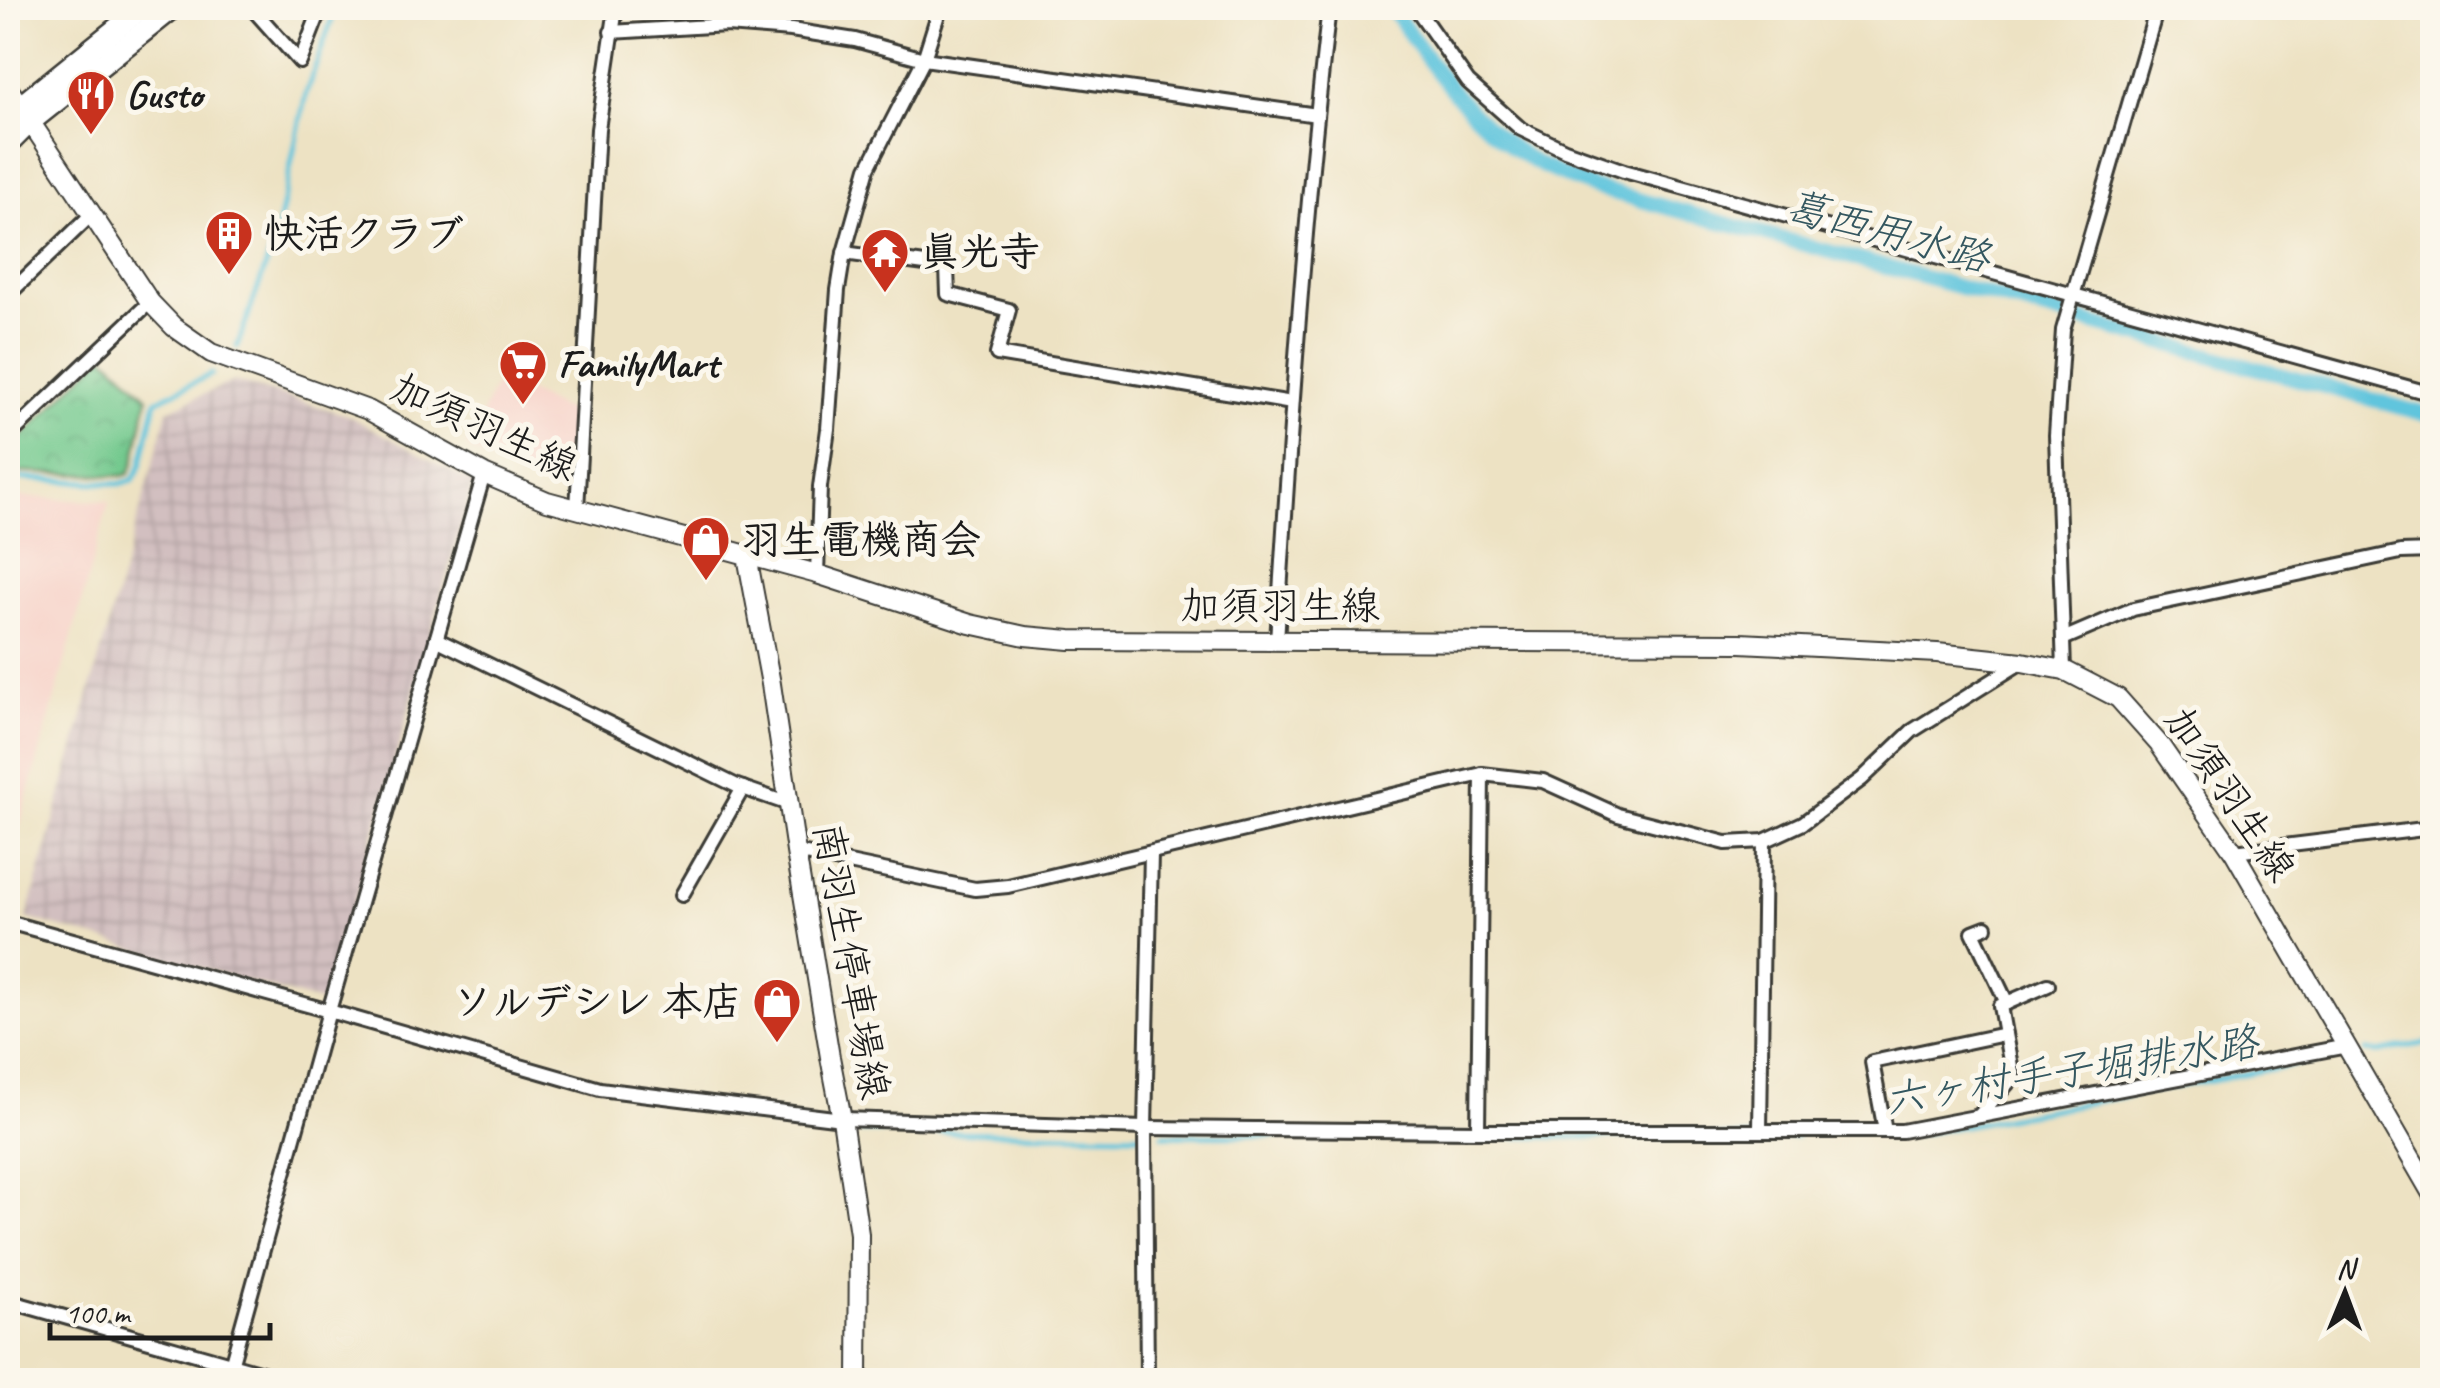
<svg xmlns="http://www.w3.org/2000/svg" width="2440" height="1388" font-family="Caveat,'Klee One',sans-serif">
  <style>
    .built { fill: #f7d1c8 }
    .industrial { fill: url(#industrial-grid) }
    .park { fill: url(#park-crowns); stroke: #487255; stroke-width: 2.5 }
    .lines { fill: none; stroke-linecap: round; stroke-linejoin: round }
    .stream { stroke: #60c5dd; stroke-width: 5 }
    .canal { stroke: #60c5dd; stroke-width: 15 }
    .minor-casing { stroke: #3b3a35; stroke-width: 18 }
    .secondary-casing { stroke: #3b3a35; stroke-width: 22 }
    .primary-casing { stroke: #3b3a35; stroke-width: 25 }
    .minor { stroke: #fff; stroke-width: 12 }
    .secondary { stroke: #fff; stroke-width: 18 }
    .primary { stroke: #fff; stroke-width: 20 }
    .labels { text-anchor: middle; dominant-baseline: central; stroke-width: 10; stroke-linejoin: round; paint-order: stroke }
    .poi-label { font-size: 40px; font-weight: bold; fill: #1c1c1c; stroke: #fbf7ec; text-anchor: start }
    .street-label { font-size: 40px; fill: #1c1c1c; stroke: #fbf7ec }
    .water-label { font-size: 42px; font-style: italic; fill: #345760; stroke: #fbf7ec }
  </style>
  <defs>
    <pattern id="industrial-grid" width="8" height="8" patternUnits="userSpaceOnUse" patternTransform="scale(2.5)"><rect width="8" height="8" fill="#d2bfc0"/><path d="M0 4h8M4 0v8" fill="none" stroke="#b4a4a4"/></pattern>
    <pattern id="park-crowns" width="20" height="18" patternUnits="userSpaceOnUse" patternTransform="scale(2.5)"><rect width="20" height="18" fill="#73c98e"/><path d="M2 6a3 3 0 1 1 6 0M12 15a3 3 0 1 1 6 0" fill="none" stroke="#63ac7a"/></pattern>
  </defs>
  <rect width="100%" height="100%" fill="#fbf7ec"/>
  <filter id="ink" filterUnits="userSpaceOnUse"><feTurbulence type="fractalNoise" baseFrequency=".01" numOctaves="2"/><feDisplacementMap in="SourceGraphic" scale="20" xChannelSelector="R" yChannelSelector="G"/><feConvolveMatrix kernelMatrix="1 2 1 2 8 2 1 2 1" color-interpolation-filters="sRGB"/></filter>
  <filter id="wash" filterUnits="userSpaceOnUse"><feTurbulence type="fractalNoise" baseFrequency=".0048" numOctaves="4" result="noise"/><feDisplacementMap in="SourceGraphic" scale="40" xChannelSelector="R" yChannelSelector="G"/><feGaussianBlur stdDeviation="2.25" result="paint"/><feColorMatrix in="noise" values="0 0 0 0 0 0 0 0 0 0 0 0 0 0 0 0 0 1.4 0 .05"/><feComposite in="paint" operator="in"/></filter>
  <g filter="url(#wash)">
    <rect width="100%" height="100%" fill="#ede2c3"/>
    <g class="built">
      <path d="M499,378L576,415L572,491L569,495L524,478L466,447Z"/>
      <path d="M8,496L109,502L8,868Z"/>
    </g>
    <path class="industrial" d="M234,381L347,415L473,483L326,1004L27,918L168,410Z"/>
    <path class="park" d="M104,355L148,397L134,462L129,474L122,476L8,472V451Z"/>
    <g class="lines">
      <g class="stream">
        <path d="M237,347L275,240L306,93L336,8"/>
        <path d="M8,478L120,484L133,480L141,466L156,401L212,374"/>
        <path d="M2366,1051L2379,1052L2432,1042"/>
        <path d="M741,1117L832,1128"/>
        <path d="M860,1131L1142,1135"/>
        <path d="M1163,1135L1472,1137"/>
        <path d="M1914,1135L2340,1056"/>
        <path d="M1487,1137H1796"/>
      </g>
      <path class="canal" d="M1391,8C1435,70 1467,120 1534,162C1552,172 1573,179 1592,187L2432,416"/>
    </g>
  </g>
  <g filter="url(#ink)">
    <g class="lines">
      <g class="minor-casing">
        <g id="minor">
          <path d="M252,8L300,62L321,8"/>
          <path d="M1416,8L1468,82L1521,129L1565,150L1624,171L2432,394"/>
          <path d="M611,32L727,25L791,30L855,40L924,59L1317,115"/>
          <path d="M844,253L947,267L948,294L1009,310L997,354L1292,403"/>
          <path d="M8,295L91,215"/>
          <path d="M8,437L150,302"/>
          <path d="M577,509L598,129L616,8"/>
          <path d="M817,574L820,487L828,429L838,290L844,253L868,168L924,59L940,8"/>
          <path d="M436,639L737,786L789,804"/>
          <path d="M2063,639L2133,609L2401,552L2432,551"/>
          <path d="M1277,641C1290,430 1304,218 1329,8"/>
          <path d="M2064,670L2056,435L2063,330L2157,8"/>
          <path d="M796,852L975,889L1008,886L1482,774L1543,781L1618,815L1726,843L1764,841L1803,823L1862,779L1912,731L2022,662"/>
          <path d="M2234,852L2432,828"/>
          <path d="M682,895L743,788"/>
          <path d="M8,922L329,1011L600,1089L842,1119L1145,1128L1478,1131H1902L2347,1046"/>
          <path d="M1986,927L1973,932L2007,1003"/>
          <path d="M2005,1034L2000,1006L2048,985"/>
          <path d="M1760,1130L1764,841"/>
          <path d="M1478,1131L1482,774"/>
          <path d="M1885,1131L1872,1062L2005,1034L2013,1077L1979,1116"/>
          <path d="M8,1301L287,1380"/>
          <path d="M227,1380L329,1011L484,474"/>
          <path d="M1147,1380L1145,1128L1151,853"/>
        </g>
      </g>
      <g class="secondary-casing">
        <g id="secondary">
          <path d="M8,88L150,302L174,327L211,353L368,410L484,474L547,501L817,574L970,624L1025,636L1070,640L1740,643L1937,653L2022,662L2064,670L2118,698L2159,744L2234,852L2432,1194"/>
          <path d="M747,556L771,684L796,852L830,1057L842,1119L859,1234L858,1380"/>
        </g>
      </g>
      <g class="primary-casing">
        <g id="primary">
          <path d="M8,116L142,8"/>
          <path d="M8,144L30,122L173,8"/>
        </g>
      </g>
      <use href="#minor" class="minor"/>
      <use href="#secondary" class="secondary"/>
      <use href="#primary" class="primary"/>
    </g>
  </g>
  <defs>
    <g id="restaurant-pin" transform="scale(2.5)"><path d="M0 17L-7.5 6A9.5 9.5 0 1 1 7.5 6Z" fill="#c8321e" stroke="#fbf7ec"/><path d="M-5-6h1v4h1v-4h1v4h1v-4h1v5L-1.5 .5V6h-2V.5L-5-1ZM5-6V6H3V1.5H1.5Q1.5-4 5-6Z" fill="#fff"/></g>
    <g id="building-pin" transform="scale(2.5)"><path d="M0 17L-7.5 6A9.5 9.5 0 1 1 7.5 6Z" fill="#c8321e" stroke="#fbf7ec"/><path d="M-4-6H4V6H1V3H-1V6H-4ZM-2.5-4.3h1.7v1.8h-1.7ZM.8-4.3h1.7v1.8H.8ZM-2.5-1h1.7V.8h-1.7ZM.8-1h1.7V.8H.8Z" fill="#fff"/></g>
    <g id="temple-pin" transform="scale(2.5)"><path d="M0 17L-7.5 6A9.5 9.5 0 1 1 7.5 6Z" fill="#c8321e" stroke="#fbf7ec"/><path d="M0-6L5-2H3V0L6.5 2.5H4V6H1.5V3h-3V6H-4V2.5H-6.5L-3 0V-2H-5Z" fill="#fff"/></g>
    <g id="supermarket-pin" transform="scale(2.5)"><path d="M0 17L-7.5 6A9.5 9.5 0 1 1 7.5 6Z" fill="#c8321e" stroke="#fbf7ec"/><path d="M-6-5.5h2.5l.6 2H6L4.5 2H-2.5L-4.4-4H-6ZM-1.5 3.2a1.3 1.3 0 1 0 .1 0ZM3 3.2a1.3 1.3 0 1 0 .1 0Z" fill="#fff"/></g>
    <g id="shop-pin" transform="scale(2.5)"><path d="M0 17L-7.5 6A9.5 9.5 0 1 1 7.5 6Z" fill="#c8321e" stroke="#fbf7ec"/><path d="M-5-2.5h2.3a2.7 3.5 0 0 1 5.4 0H5L5.5 6h-11ZM-1.5-2.5h3a1.5 2.3 0 0 0-3 0Z" fill="#fff"/></g>
  </defs>
  <g fill-rule="evenodd">
    <use href="#restaurant-pin" x="91" y="94"/>
    <use href="#building-pin" x="229" y="234"/>
    <use href="#temple-pin" x="885" y="252"/>
    <use href="#supermarket-pin" x="523" y="364"/>
    <use href="#shop-pin" x="706" y="540"/>
    <use href="#shop-pin" x="777" y="1002"/>
  </g>
  <g class="labels">
    <g class="poi-label">
      <text x="126" y="94">Gusto</text>
      <text x="264" y="234">快活クラブ</text>
      <text x="920" y="252">眞光寺</text>
      <text x="558" y="364">FamilyMart</text>
      <text x="741" y="540">羽生電機商会</text>
      <text x="742" y="1002" text-anchor="end">ソルデシレ 本店</text>
    </g>
    <g class="street-label">
      <text transform="translate(484 427) rotate(25)">加須羽生線</text>
      <text x="1280" y="606">加須羽生線</text>
      <text transform="translate(2230 794) rotate(56)">加須羽生線</text>
      <text transform="translate(851 961) rotate(80)">南羽生停車場線</text>
    </g>
    <g class="water-label">
      <text transform="translate(1888 232) rotate(15)">葛西用水路</text>
      <text transform="translate(2071 1071) rotate(-9)">六ヶ村手子堀排水路</text>
    </g>
  </g>
  <rect width="2440" height="1388" fill="none" stroke="#fbf7ec" stroke-width="40"/>
  <g transform="translate(2345 1293) rotate(1)" stroke="#fbf7ec" stroke-width="8" paint-order="stroke">
  <path d="M0-8L18 38L0 25L-18 38Z" fill="#1c1c1c"/>
  <text y="-15" font-size="28" font-weight="bold" text-anchor="middle" fill="#1c1c1c">N</text>
  </g>
  <path d="M50 1323v15h220v-15" fill="none" stroke="#1c1c1c" stroke-width="5"/>
  <text x="65" y="1323" font-size="30" fill="#1c1c1c" stroke="#fbf7ec" stroke-width="8" paint-order="stroke">100 m</text>
</svg>
